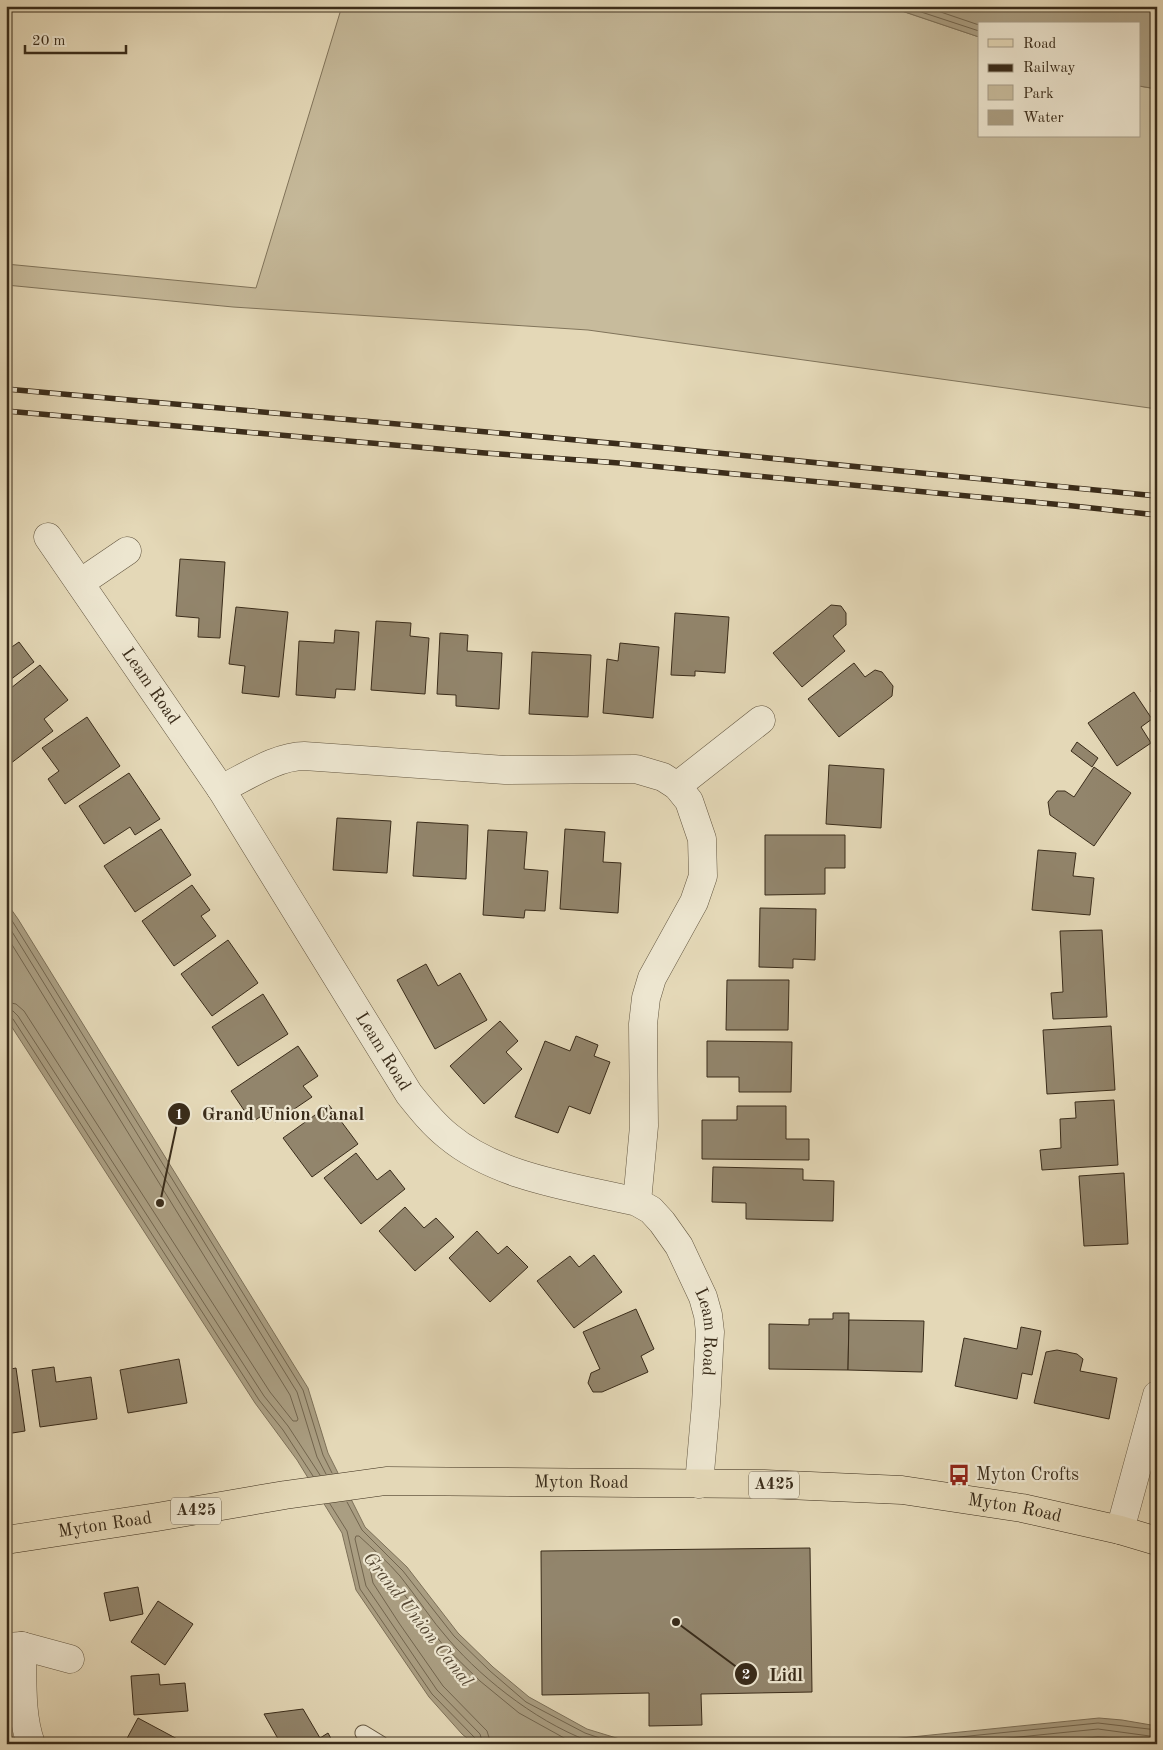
<svg xmlns="http://www.w3.org/2000/svg" width="1163" height="1750" font-family="'Old Standard TT',serif">
  <style>
    .green { fill: #c7bb9c; stroke: #80745b }
    .water { fill: #aa9e82; stroke: #7d7058 }
    .lines { fill: none; stroke-linecap: round; stroke-linejoin: round }
    .shore { stroke: #72654e; stroke-width: 1 }
    .building { fill: #92856c; stroke: #3a2c1a }
    .lane-casing { stroke: #645741; stroke-width: 17 }
    .street-casing { stroke: #645741; stroke-width: 29 }
    .primary-casing { stroke: #3a2c1a; stroke-width: 29 }
    .lane { stroke: #ede6d0; stroke-width: 15 }
    .street { stroke: #ede6d0; stroke-width: 28 }
    .primary { stroke: #e4d8b7; stroke-width: 28 }
    .rail-casing { stroke: #3a2c1a; stroke-width: 5.5 }
    .rail { stroke: #ede6d0; stroke-width: 4; stroke-dasharray: 11; stroke-linecap: butt }
    .labels { text-anchor: middle; dominant-baseline: central; stroke-width: 4.5; stroke-linejoin: round; paint-order: stroke }
    .shield { fill: #ede6d0; stroke: #706451; stroke-width: 1 }
    .shield-label { font-size: 16px; font-weight: bold; fill: #3a2c1a }
    .street-label { font-size: 18px; fill: #3a2c1a; stroke: #ede6d0 }
    .poi-label { font-size: 18px; fill: #3a2c1a; stroke: #ede6d0; text-anchor: start }
    .water-label { font-size: 19px; font-style: italic; fill: #564834; stroke: #ede6d0 }
    .leader { fill: none; stroke: #3a2c1a; stroke-width: 2 }
    .callout-dot { fill: #3a2c1a; stroke: #ede6d0; stroke-width: 2 }
    .mark-label { font-size: 15px; text-anchor: middle; font-weight: bold; fill: #fff }
    .callout-label { font-size: 19px; text-anchor: middle; font-weight: bold; fill: #3a2c1a; stroke: #ede6d0; stroke-width: 4.5; stroke-linejoin: round; paint-order: stroke }
  </style>
  <rect width="100%" height="100%" fill="#e4d8b7"/>
  <filter id="stains"><feTurbulence type="fractalNoise" baseFrequency=".004" numOctaves="4"/><feColorMatrix values="0 0 0 0 .2 0 0 0 0 .09 0 0 0 0 .02 0 0 0 .5 -.17"/></filter>
  <radialGradient id="worn" r=".72"><stop offset=".6" stop-color="#630" stop-opacity="0"/><stop offset="1" stop-color="#630" stop-opacity=".3"/></radialGradient>
  <path class="green" d="M342,6H887L979,37V136H1139V86L1157,89V409L588,330L233,307L6,285V264L256,288Z"/>
  <g class="water">
    <path d="M887,6H1137L1157,12V89L1139,86V24H979V37Z"/>
    <path d="M6,902L18,919L308,1388L328,1453L365,1527L407,1567L458,1633L493,1667L529,1697L587,1729L636,1744H474L462,1734L429,1697L356,1590L342,1533L297,1460L255,1403L6,1018Z"/>
    <path d="M1099,1718L1122,1720L1157,1726V1744H842Z"/>
  </g>
  <g class="lines">
    <g class="shore">
      <path d="M903,6L979,31"/>
      <path d="M923,6L979,25"/>
      <path d="M6,911L303,1390L323,1455L332,1473"/>
      <path d="M6,922L297,1392L317,1457L326,1474"/>
      <path d="M6,935L290,1395L298,1419L297,1421H293L270,1392L24,1011L16,1004L6,1002"/>
      <path d="M6,1010L13,1011L18,1016L264,1396L288,1426L320,1475"/>
      <path d="M6,1016L13,1019L259,1400L283,1430L313,1476"/>
      <path d="M347,1502L362,1530L403,1571L454,1636L490,1671L526,1702L585,1733L617,1744"/>
      <path d="M330,1504L347,1531L360,1589L432,1694L475,1738L477,1744"/>
      <path d="M483,1744L480,1734L437,1690L366,1586L355,1539L356,1536H359C373,1549 388,1562 400,1576C417,1597 431,1620 449,1640C485,1682 544,1727 597,1744"/>
      <path d="M491,1744L487,1731L443,1686L399,1623L373,1583L368,1560L369,1558H372L393,1580L443,1645L480,1681L519,1713L575,1744"/>
      <path d="M890,1744L1098,1723L1157,1730"/>
      <path d="M950,1744L1098,1729L1157,1737"/>
      <path d="M1021,1744L1098,1737L1120,1738L1151,1744"/>
    </g>
  </g>
  <g class="building">
    <path d="M180,559L225,562L220,638L198,637L199,618L176,616Z"/>
    <path d="M831,605L841,606L846,613V625L833,636L845,651L802,687L773,653Z"/>
    <path d="M236,607L288,612L279,697L242,693L245,666L229,664Z"/>
    <path d="M675,613L729,617L725,673L695,671V676L671,675Z"/>
    <path d="M376,621L411,623L410,636L429,638L425,694L371,690Z"/>
    <path d="M335,630L359,632L355,690L336,689L335,698L296,695L299,641L334,643Z"/>
    <path d="M440,633L468,635L467,651L502,653L499,709L456,706V695L437,694Z"/>
    <path d="M19,642L34,662L6,683V651Z"/>
    <path d="M620,643L659,647L653,718L603,713L607,659L618,661Z"/>
    <path d="M532,652L591,655L588,717L529,714Z"/>
    <path d="M1153,661H1157V692H1151Z"/>
    <path d="M854,663L865,677L875,670L882,672L893,686L892,696L839,737L808,699Z"/>
    <path d="M40,665L68,700L44,719L53,731L6,767V692Z"/>
    <path d="M1134,692L1152,719L1141,727L1151,743L1117,766L1088,723Z"/>
    <path d="M87,717L120,766L65,804L48,779L59,771L42,748Z"/>
    <path d="M1077,742L1098,758L1092,767L1071,751Z"/>
    <path d="M829,765L884,769L881,828L826,824Z"/>
    <path d="M1094,767L1131,793L1094,846L1050,815L1048,802L1057,791H1065L1074,797Z"/>
    <path d="M129,773L160,819L135,835L130,827L104,844L79,806Z"/>
    <path d="M337,818L391,821L387,873L333,870Z"/>
    <path d="M417,822L468,825L466,879L413,876Z"/>
    <path d="M161,829L191,875L135,912L104,866Z"/>
    <path d="M565,829L605,832L603,862L621,863L618,913L560,909Z"/>
    <path d="M488,830L527,832L524,869L548,871L545,911L525,910L524,918L483,915Z"/>
    <path d="M765,835H845V868H825V894L765,895Z"/>
    <path d="M1038,850L1076,853L1073,876L1094,878L1090,915L1032,910Z"/>
    <path d="M192,885L210,910L201,916L216,936L174,966L142,921Z"/>
    <path d="M760,908L816,909L815,960L793,959V968L759,967Z"/>
    <path d="M1102,930L1107,1017L1053,1019L1051,993L1063,992L1060,931Z"/>
    <path d="M228,940L258,983L212,1016L181,974Z"/>
    <path d="M426,964L438,986L460,973L487,1020L435,1049L397,980Z"/>
    <path d="M727,980H789L788,1030H726Z"/>
    <path d="M263,994L288,1034L238,1066L212,1027Z"/>
    <path d="M500,1021L518,1041L506,1052L522,1069L484,1104L450,1066Z"/>
    <path d="M1111,1026L1115,1090L1047,1094L1043,1030Z"/>
    <path d="M576,1036L598,1045L594,1056L610,1062L590,1114L569,1106L558,1133L515,1117L545,1041L570,1051Z"/>
    <path d="M707,1041L792,1042L791,1092H739V1077H707Z"/>
    <path d="M298,1046L318,1076L303,1086L312,1097L275,1122L268,1112L252,1122L231,1091Z"/>
    <path d="M1114,1100L1118,1165L1042,1170L1040,1150L1061,1148L1060,1119L1076,1118L1075,1102Z"/>
    <path d="M329,1105L358,1144L312,1177L283,1138Z"/>
    <path d="M737,1106H786V1139H809V1160L702,1159V1120H737Z"/>
    <path d="M356,1153L377,1180L390,1170L405,1189L361,1224L324,1178Z"/>
    <path d="M713,1167L803,1169V1180L834,1181L833,1221L746,1219V1203L712,1202Z"/>
    <path d="M1124,1173L1128,1244L1084,1246L1079,1176Z"/>
    <path d="M405,1207L424,1228L436,1218L454,1237L415,1271L379,1231Z"/>
    <path d="M477,1231L498,1254L507,1246L528,1267L490,1302L449,1258Z"/>
    <path d="M594,1255L622,1292L574,1328L537,1281L570,1256L579,1267Z"/>
    <path d="M636,1309L654,1349L641,1356L648,1372L602,1392H593L588,1383L591,1373L600,1369L583,1332Z"/>
    <path d="M833,1313H849L848,1370L769,1369V1324L809,1325V1319H833Z"/>
    <path d="M849,1320L924,1321L922,1372L848,1370Z"/>
    <path d="M1021,1327L1041,1331L1032,1375L1022,1373L1017,1399L955,1386L964,1338L1017,1349Z"/>
    <path d="M1057,1350L1077,1354L1083,1359L1080,1371L1117,1378L1109,1419L1034,1403L1046,1352Z"/>
    <path d="M179,1359L187,1403L128,1413L120,1370Z"/>
    <path d="M54,1367L56,1382L91,1377L97,1419L40,1427L32,1370Z"/>
    <path d="M16,1368L25,1431L6,1434V1370Z"/>
    <path d="M810,1548L812,1692L701,1694L702,1725L649,1726V1693L542,1695L541,1551Z"/>
    <path d="M138,1587L143,1614L110,1621L104,1593Z"/>
    <path d="M158,1601L193,1624L165,1665L131,1642Z"/>
    <path d="M159,1674L160,1685L185,1683L188,1711L134,1715L131,1676Z"/>
    <path d="M303,1709L320,1738L328,1733L334,1744H281L264,1714Z"/>
    <path d="M138,1718L181,1741L182,1744H124Z"/>
  </g>
  <g class="lines">
    <g class="lane-casing">
      <path id="lane" d="M363,1733L381,1744"/>
    </g>
    <g class="street-casing">
      <g id="street">
        <path id="s1" d="M48,537L221,789"/>
        <path d="M80,583L127,551"/>
        <path d="M677,786L761,720"/>
        <path id="s2" d="M637,1202L644,1126L643,1024L646,998L652,978L694,902L703,876L702,839L689,801L677,786L663,777L636,769L505,770L304,756C277,756 246,777 221,789L409,1094C421,1109 433,1124 448,1136C498,1178 574,1187 637,1202L651,1210L662,1222L679,1246L703,1297L708,1315L710,1332L706,1404L699,1484"/>
        <path d="M1120,1530L1157,1395"/>
        <path d="M22,1646C23,1678 20,1714 31,1744"/>
        <path d="M6,1647L22,1646L70,1659"/>
      </g>
    </g>
    <g class="primary-casing">
      <g id="primary">
        <path id="s3" d="M6,1540L157,1517L285,1495L386,1481L764,1484L902,1490L1022,1508L1120,1530L1157,1541"/>
      </g>
    </g>
    <use href="#lane" class="lane"/>
    <use href="#street" class="street"/>
    <use href="#primary" class="primary"/>
    <g class="rail-casing">
      <g id="rail">
        <path d="M6,389L666,448L1157,496"/>
        <path d="M6,411L485,453L619,463L1064,505L1157,515"/>
      </g>
    </g>
    <use href="#rail" class="rail"/>
  </g>
  <defs>
    <g id="bus-bare" transform="scale(1.725)"><path d="M-5-6H5V4H4V6H2V4H-2V6H-4V4H-5ZM-3.5-4V0h7V-4ZM-3.5 1.2v1.5H-2V1.2ZM2 1.2v1.5H3.5V1.2Z" fill="#8f2418" stroke="#ede6d0" stroke-width="2.5" paint-order="stroke"/></g>
  </defs>
  <g fill-rule="evenodd">
    <use href="#bus-bare" x="959" y="1475"/>
  </g>
  <g class="labels">
    <g class="shield">
      <rect x="749" y="1471.5" width="50" height="27" rx="4"/>
      <rect x="171" y="1497.5" width="50" height="27" rx="4"/>
    </g>
    <g class="shield-label">
      <text x="774" y="1485">A425</text>
      <text x="196" y="1511">A425</text>
    </g>
    <g class="street-label">
      <text stroke="none"><textPath href="#s1" startOffset="181">Leam Road</textPath></text>
      <text stroke="none"><textPath href="#s2" startOffset="1212">Leam Road</textPath></text>
      <text stroke="none"><textPath href="#s2" startOffset="1675">Leam Road</textPath></text>
      <text stroke="none"><textPath href="#s3" startOffset="580">Myton Road</textPath></text>
      <text stroke="none"><textPath href="#s3" startOffset="1015">Myton Road</textPath></text>
      <text stroke="none"><textPath href="#s3" startOffset="100">Myton Road</textPath></text>
    </g>
    <g class="poi-label">
      <text x="976" y="1475">Myton Crofts</text>
    </g>
    <g class="water-label">
      <text transform="translate(417 1620) rotate(52)">Grand Union Canal</text>
    </g>
  </g>
  <path class="leader" d="M160 1203L179 1114M676 1622L746 1674"/>
  <g class="callout-dot">
    <circle cx="160" cy="1203" r="5"/>
    <circle cx="676" cy="1622" r="5"/>
    <circle cx="179" cy="1114" r="12"/>
    <circle cx="746" cy="1674" r="12"/>
  </g>
  <g class="mark-label">
    <text x="179" y="1119">1</text>
    <text x="746" y="1679">2</text>
  </g>
  <g class="callout-label">
    <text x="283" y="1120">Grand Union Canal</text>
    <text x="786" y="1681">Lidl</text>
  </g>
  <rect width="1163" height="1750" fill="none" stroke="#e4d8b7" stroke-width="25"/>
  <rect x="8" y="8" width="1148" height="1735" fill="none" stroke="#3a2c1a" stroke-width="2.5"/>
  <rect x="12" y="12" width="1138" height="1725" fill="none" stroke="#3a2c1a"/>
  <rect x="978" y="22" width="162" height="115" fill="#ede6d0" stroke="#a59c87"/>
  <rect x="988" y="39" width="25" height="8" fill="#e4d8b7" stroke="#a59c87"/>
  <text x="1023" y="48" font-size="15" fill="#3a2c1a">Road</text>
  <rect x="988" y="64" width="25" height="8" fill="#3a2c1a" stroke="#a59c87"/>
  <text x="1023" y="72" font-size="15" fill="#3a2c1a">Railway</text>
  <rect x="988" y="85" width="25" height="15" fill="#c7bb9c" stroke="#a59c87"/>
  <text x="1023" y="98" font-size="15" fill="#3a2c1a">Park</text>
  <rect x="988" y="110" width="25" height="15" fill="#aa9e82" stroke="#a59c87"/>
  <text x="1023" y="122" font-size="15" fill="#3a2c1a">Water</text>
  <path d="M25 45v8h101v-8" fill="none" stroke="#3a2c1a" stroke-width="2.5"/>
  <text x="32" y="45" font-size="15" fill="#3a2c1a" stroke="#ede6d0" stroke-width="4" paint-order="stroke">20 m</text>
  <rect width="100%" height="100%" filter="url(#stains)"/>
  <rect width="100%" height="100%" fill="url(#worn)"/>
</svg>
